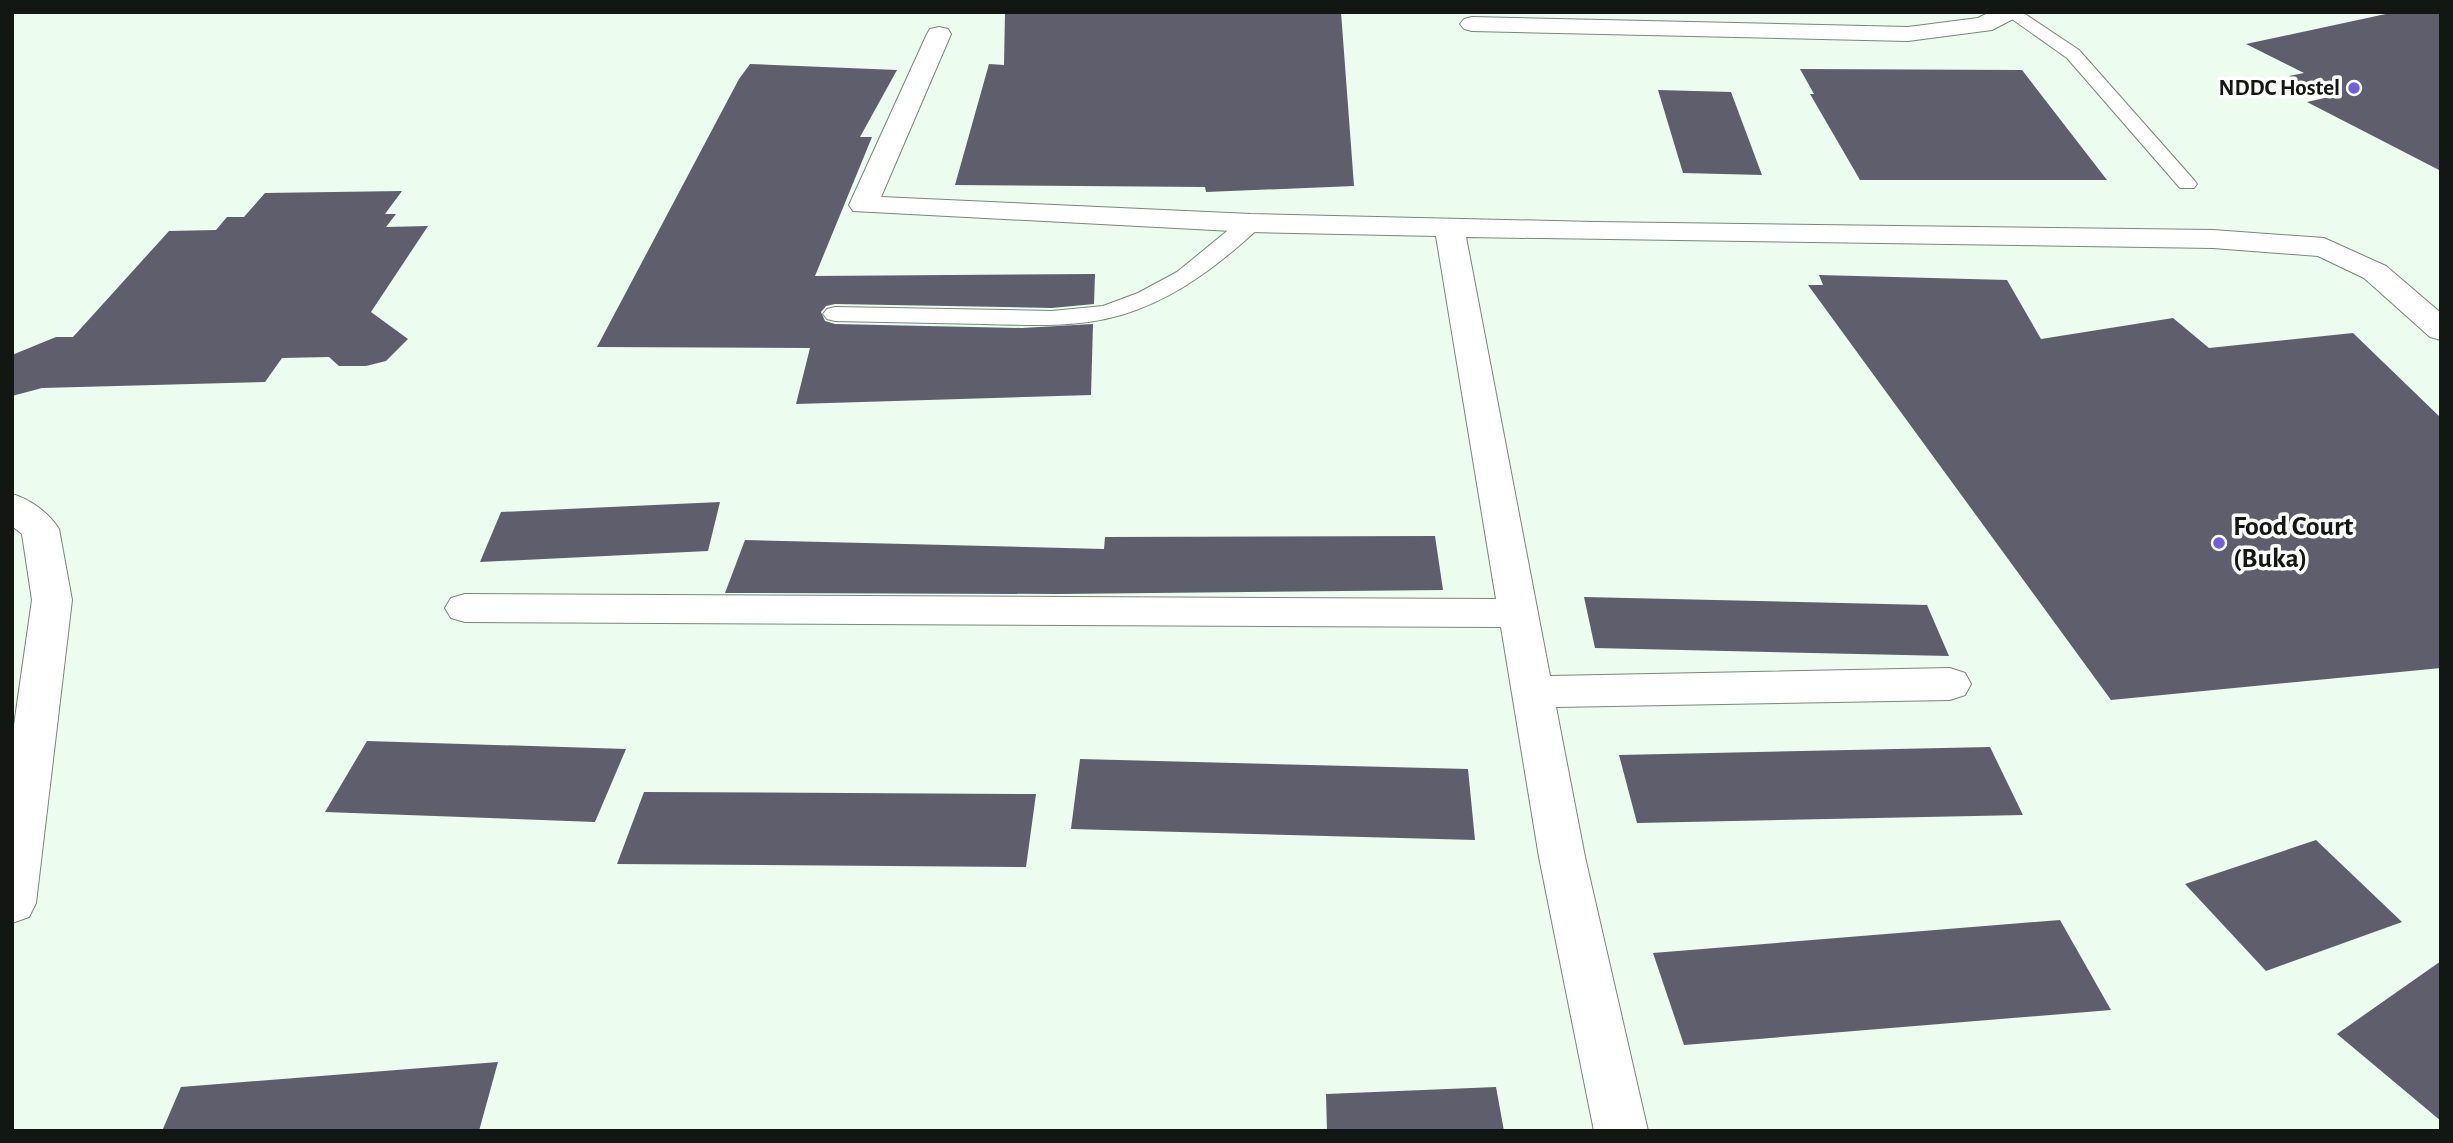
<svg xmlns="http://www.w3.org/2000/svg" width="2453" height="1143" font-family="'Alegreya Sans',sans-serif">
  <style>
    .building { fill: #5e5e6d }
    .lines { fill: none; stroke-linecap: round; stroke-linejoin: round }
    .service-casing { stroke: #79877b; stroke-width: 2 }
    .minor-casing { stroke: #79877b; stroke-width: 2 }
    .service { fill: #fff; fill-rule: evenodd }
    .minor { fill: #fff; fill-rule: evenodd }
    .poi-dot { fill: #715ed8; stroke: #fff; stroke-width: 2.5 }
    .labels { text-anchor: middle; dominant-baseline: central; stroke-width: 7; stroke-linejoin: round; paint-order: stroke }
    .far-poi-label { font-size: 23px; font-weight: bold; fill: #121713; stroke: #fff; text-anchor: end }
    .poi-label { font-size: 28px; font-weight: bold; fill: #121713; stroke: #fff; text-anchor: start }
  </style>
  <rect width="100%" height="100%" fill="#ecfcee"/>
  <g class="building">
    <path d="M1005,12H1341L1354,186L1206,192L1205,187L955,185L989,64L1004,65Z"/>
    <path d="M2395,12H2441V171L2307,102L2329,97L2289,76L2304,73L2246,44Z"/>
    <path d="M750,64L897,70L860,137H872L815,276L1095,274L1094,304L1052,308L835,304L826,306L821,312L825,321L835,324L1022,328L1093,324L1091,395L796,404L810,348L597,347L739,79Z"/>
    <path d="M1800,69L2022,70L2107,180H1860L1810,94H1814Z"/>
    <path d="M1658,90L1731,92L1762,175L1683,173Z"/>
    <path d="M402,191L385,214H396L386,227L428,226L371,312L408,339L386,361L366,366H339L329,357L282,358L265,382L42,388L12,396V355L56,337H73L169,231L216,230L227,217H244L265,193Z"/>
    <path d="M1819,275L2007,280L2041,339L2173,318L2209,348L2353,333L2441,418V668L2111,700L1808,285H1823Z"/>
    <path d="M720,502L708,551L480,562L501,512Z"/>
    <path d="M1435,536L1443,590L1058,594L725,593L745,540L1104,549L1105,537Z"/>
    <path d="M1584,597L1927,605L1949,656L1595,648Z"/>
    <path d="M367,741L626,749L595,822L325,812Z"/>
    <path d="M1990,747L2023,815L1637,823L1619,755Z"/>
    <path d="M1080,759L1468,769L1475,840L1071,829Z"/>
    <path d="M644,792L1036,794L1026,867L617,864Z"/>
    <path d="M2316,840L2402,922L2266,971L2185,884Z"/>
    <path d="M2060,920L2111,1010L1684,1045L1653,953Z"/>
    <path d="M2441,961V1121L2337,1034Z"/>
    <path d="M498,1062L479,1131H162L181,1087Z"/>
    <path d="M1496,1087L1504,1131H1327L1326,1094Z"/>
  </g>
  <g class="lines">
    <g class="service-casing">
      <g id="service">
        <path d="M2002,12H2022L2079,50L2194,180L2197,184L2194,188H2180L2067,58Z"/>
        <path d="M1251,217L1259,218L1262,223L1259,228C1223,261 1183,293 1136,310C1087,329 1035,325 984,324C934,323 885,322 835,321L827,319L823,314L827,309L835,307L1052,311L1103,306L1138,293L1177,272L1243,218Z"/>
      </g>
    </g>
    <g class="minor-casing">
      <g id="minor">
        <path d="M1990,12H2021L2017,17L1992,30L1908,41L1472,31L1464,29L1460,24L1464,19L1472,17L1908,27L1978,18Z"/>
        <path d="M939,27L948,29L951,34L881,197L1251,214L1594,222L2213,230L2324,238L2386,266L2441,313V340L2430,337L2364,278L2318,256L2213,248L1466,237L1550,676L1950,668L1965,673L1971,684L1965,695L1950,700L1556,707L1585,857L1648,1131H1594L1539,857L1501,627L465,622L451,618L445,608L451,598L465,594L1496,599L1436,236L1251,232L853,211L849,205L927,34L930,29Z"/>
        <path d="M12,494C30,499 49,513 59,529L72,600L36,903L29,917L12,923V739L32,600L22,534L12,526Z"/>
      </g>
    </g>
    <use href="#service" class="service"/>
    <use href="#minor" class="minor"/>
  </g>
  <g class="poi-dot">
    <circle cx="2354" cy="88" r="7"/>
    <circle cx="2219" cy="543" r="7"/>
  </g>
  <g class="labels">
    <g class="far-poi-label">
      <text x="2340" y="88">NDDC Hostel</text>
    </g>
    <g class="poi-label">
      <text x="2233" y="527">Food Court<tspan x="2233" dy="32">(Buka)</tspan></text>
    </g>
  </g>
  <rect width="2453" height="1143" fill="none" stroke="#121713" stroke-width="28"/>
</svg>
